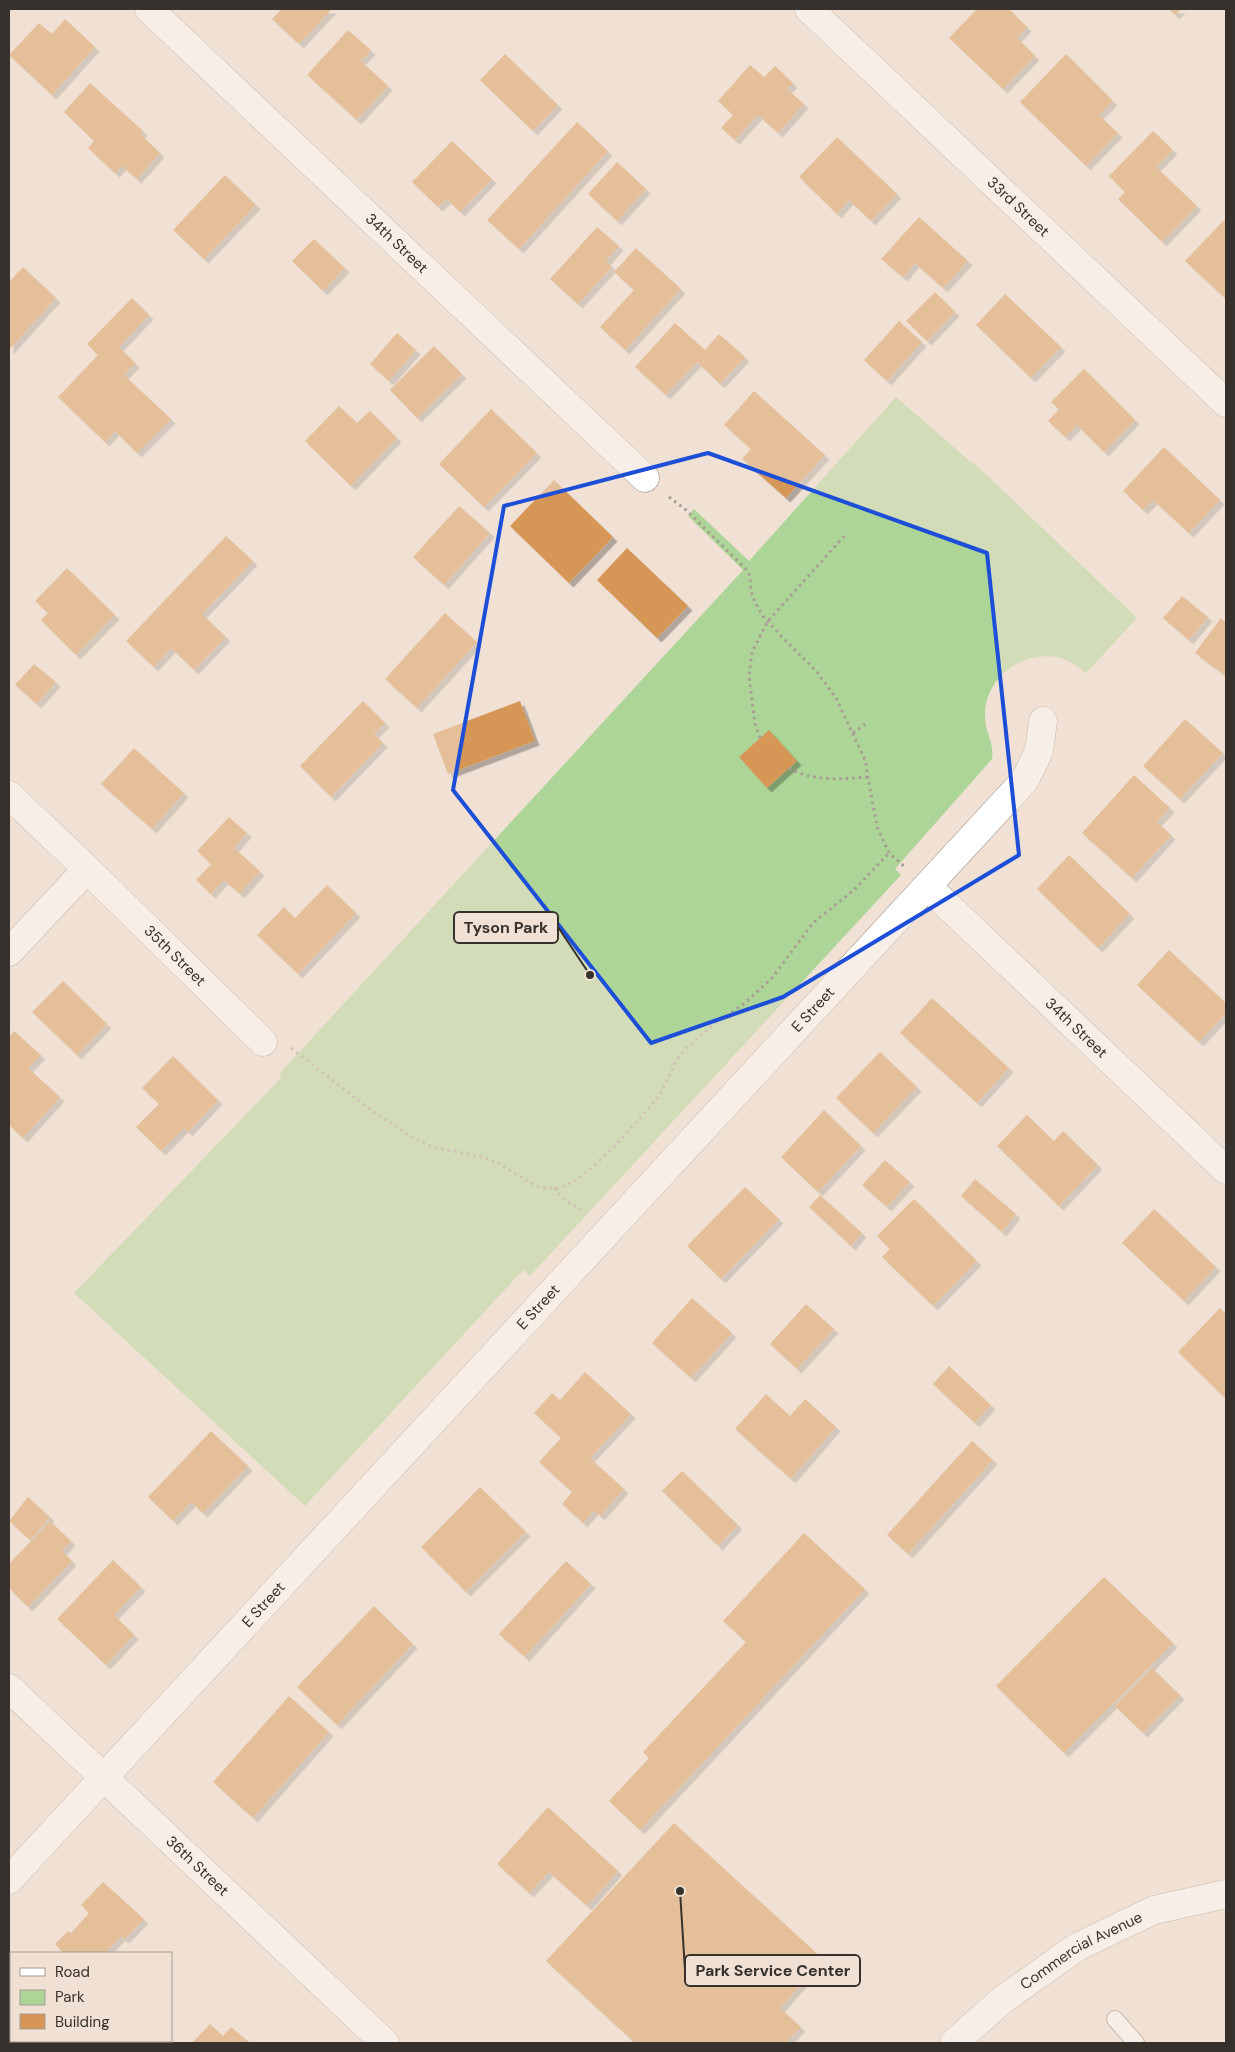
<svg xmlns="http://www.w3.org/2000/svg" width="1235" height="2052" font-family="'DM Sans',sans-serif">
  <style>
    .green { fill: #aed598 }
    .building { fill: #d69657; filter: url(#shadow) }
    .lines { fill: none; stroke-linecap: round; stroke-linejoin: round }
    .lane-casing { stroke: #97897d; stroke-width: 18 }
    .street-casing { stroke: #97897d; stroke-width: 29 }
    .secondary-casing { stroke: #97897d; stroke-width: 29 }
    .path { stroke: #a89d93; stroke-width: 3; stroke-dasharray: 2.5 4; stroke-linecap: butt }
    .lane { stroke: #fff; stroke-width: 16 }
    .street { stroke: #fff; stroke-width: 28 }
    .secondary { stroke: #fff; stroke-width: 28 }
    .marked { fill: none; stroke: #1d4ed8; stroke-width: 4; stroke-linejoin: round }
    .labels { text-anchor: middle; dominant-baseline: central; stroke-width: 4; stroke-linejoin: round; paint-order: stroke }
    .street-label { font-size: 15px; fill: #36312c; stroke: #f0e1d4 }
    .leader { fill: none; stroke: #36312c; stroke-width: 2 }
    .callout-dot { fill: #36312c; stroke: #f0e1d4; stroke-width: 2 }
    .callout { fill: #f0e1d4; stroke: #36312c; stroke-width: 2 }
    .callout-label { font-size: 16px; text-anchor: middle; font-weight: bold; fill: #36312c }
  </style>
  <defs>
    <filter id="shadow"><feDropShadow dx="4.5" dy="4.5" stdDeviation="0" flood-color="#0004"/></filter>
  </defs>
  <rect width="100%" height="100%" fill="#f0e1d4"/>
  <path class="green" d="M896,397L972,463L973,462L1137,618L1086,673C1077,666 1067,659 1056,657C1021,651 985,678 985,715C984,730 995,744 992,759L895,869L901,875L530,1276L523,1270L305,1506L74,1293L282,1077L279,1074L743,570L688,516L694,509L749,561Z"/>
  <g class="building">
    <path d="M282,9H332L299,44L272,19Z"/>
    <path d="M977,9H1009L1027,27L1017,38L1035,56L1003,89L949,38Z"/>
    <path d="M1169,9H1181L1175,15Z"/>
    <path d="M65,19L95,47L52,95L9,55L39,23L52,34Z"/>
    <path d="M348,30L371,50L361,61L388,86L357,120L307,75Z"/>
    <path d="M505,54L558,105L533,131L480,80Z"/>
    <path d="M1066,54L1113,101L1099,115L1118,133L1086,166L1020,102Z"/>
    <path d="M750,65L764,77L775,66L793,83L787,89L804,104L778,133L758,115L735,140L721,128L733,115L718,101Z"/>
    <path d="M90,83L143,131L140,134L160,153L137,179L122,166L115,173L88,148L94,141L64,112Z"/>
    <path d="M577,122L608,151L519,249L487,220Z"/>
    <path d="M1153,131L1173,150L1156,167L1197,206L1162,242L1118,199L1125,192L1109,176Z"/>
    <path d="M837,137L897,194L871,221L849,200L837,214L799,177Z"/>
    <path d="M452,141L492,179L460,212L447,199L438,207L412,182Z"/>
    <path d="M617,162L646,189L617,221L588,194Z"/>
    <path d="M225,175L256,205L204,259L173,230Z"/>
    <path d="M919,217L968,261L943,288L915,263L903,277L881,259Z"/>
    <path d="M1226,218V299L1185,261Z"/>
    <path d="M597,227L619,246L606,261L612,267L578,304L550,279Z"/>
    <path d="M314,239L345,268L323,291L292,261Z"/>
    <path d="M636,248L681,289L625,350L600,327L634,290L614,272Z"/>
    <path d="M23,267L56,298L9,350V282Z"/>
    <path d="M935,292L955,312L927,341L906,321Z"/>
    <path d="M1005,294L1061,347L1031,378L976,325Z"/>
    <path d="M132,298L149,315L119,347L135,363L124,375L171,419L137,453L115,431L105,442L58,397L98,355L87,344Z"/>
    <path d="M899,321L922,342L887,381L864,360Z"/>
    <path d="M675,323L705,350L719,334L745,357L720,384L697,362L666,395L635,367Z"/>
    <path d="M397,333L416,350L389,381L370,364Z"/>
    <path d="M434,346L462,374L417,418L390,390Z"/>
    <path d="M1084,369L1135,420L1104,452L1077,425L1065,437L1048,421L1059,409L1051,402Z"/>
    <path d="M754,391L825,455L786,498L742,459L751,449L724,425Z"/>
    <path d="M339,406L357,423L370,411L397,438L351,486L305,441Z"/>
    <path d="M491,409L537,453L484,507L439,464Z"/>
    <path d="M1164,447L1220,500L1189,533L1153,500L1143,510L1123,491Z"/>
    <path d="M554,480L613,537L569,583L510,526Z"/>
    <path d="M459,506L490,533L444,585L413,557Z"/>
    <path d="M226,536L253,561L202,614L226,637L194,670L171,648L154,667L126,641Z"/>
    <path d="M627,548L688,606L657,638L597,580Z"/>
    <path d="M67,568L115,615L76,655L41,620L48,613L35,601Z"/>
    <path d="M1182,596L1208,617L1189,640L1163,618Z"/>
    <path d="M445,613L477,642L417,708L385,679Z"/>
    <path d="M1221,618L1226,623V676L1195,653Z"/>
    <path d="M34,664L56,682L37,704L15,685Z"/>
    <path d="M363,701L385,723L374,734L383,743L331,797L300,766Z"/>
    <path d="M520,701L535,741L448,774L433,734Z"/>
    <path d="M1185,719L1223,753L1180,799L1143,766Z"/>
    <path d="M769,730L797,761L767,788L739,757Z"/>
    <path d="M134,748L184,793L152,829L101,784Z"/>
    <path d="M1134,775L1170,808L1157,822L1171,835L1132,878L1082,833Z"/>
    <path d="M229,817L247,833L234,848L260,871L240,894L224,880L211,894L196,880L211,864L197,851Z"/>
    <path d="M1069,855L1130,914L1098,948L1037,889Z"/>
    <path d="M327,885L356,913L298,974L257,935L284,907L295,918Z"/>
    <path d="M1169,950L1226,1003V1013L1199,1042L1137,985Z"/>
    <path d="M63,981L107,1024L77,1055L32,1012Z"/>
    <path d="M932,998L1009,1068L977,1103L900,1033Z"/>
    <path d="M14,1031L41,1055L28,1068L60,1097L23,1138L9,1125V1037Z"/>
    <path d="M880,1052L917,1087L873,1133L836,1098Z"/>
    <path d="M173,1056L218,1100L188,1132L184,1128L161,1151L136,1127L159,1104L142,1088Z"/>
    <path d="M824,1110L861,1146L818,1192L781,1157Z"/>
    <path d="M1027,1115L1054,1141L1063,1131L1098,1165L1059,1206L997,1146Z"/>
    <path d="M885,1160L910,1182L887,1207L862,1185Z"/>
    <path d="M975,1179L1016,1214L1002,1232L961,1196Z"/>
    <path d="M745,1187L779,1219L721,1279L687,1246Z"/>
    <path d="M820,1195L862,1233L851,1246L809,1207Z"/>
    <path d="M914,1199L977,1261L933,1306L882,1257L890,1249L877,1236Z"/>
    <path d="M1154,1209L1216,1267L1184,1301L1122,1243Z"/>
    <path d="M692,1298L732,1333L691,1378L652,1343Z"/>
    <path d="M806,1304L834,1329L797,1369L770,1344Z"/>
    <path d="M1220,1308L1226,1314V1399L1178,1352Z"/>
    <path d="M949,1366L991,1405L975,1423L933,1384Z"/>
    <path d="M585,1372L631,1414L590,1458L624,1489L600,1516L594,1510L583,1523L562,1504L572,1492L539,1462L561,1438L534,1413L552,1393L560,1400Z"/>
    <path d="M766,1394L790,1416L805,1399L836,1427L791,1479L735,1429Z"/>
    <path d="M211,1431L248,1466L203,1513L191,1502L173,1521L148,1497Z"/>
    <path d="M972,1441L993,1460L908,1554L887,1535Z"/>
    <path d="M682,1471L738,1525L718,1546L662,1491Z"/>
    <path d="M480,1487L526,1532L466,1592L421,1547Z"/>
    <path d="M28,1497L50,1517L30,1540L9,1521Z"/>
    <path d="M50,1521L71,1541L62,1551L72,1561L28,1607L9,1588V1564Z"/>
    <path d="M804,1533L865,1589L640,1830L609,1801L649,1758L643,1752L746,1642L723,1621Z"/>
    <path d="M113,1560L141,1587L114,1615L134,1635L106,1665L57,1619Z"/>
    <path d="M566,1561L591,1584L525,1657L499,1634Z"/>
    <path d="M1104,1577L1173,1643L1064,1753L996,1686Z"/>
    <path d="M374,1606L413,1644L337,1725L297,1687Z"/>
    <path d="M1152,1668L1180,1695L1143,1733L1115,1706Z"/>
    <path d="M289,1696L329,1732L253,1818L213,1782Z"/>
    <path d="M548,1807L618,1871L587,1906L549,1872L529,1893L497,1864Z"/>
    <path d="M674,1823L823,1959L780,2008L801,2027L786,2043H635L546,1961Z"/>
    <path d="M103,1882L144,1919L125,1939L121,1936L105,1953H64L55,1944L68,1931L71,1933L89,1913L81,1905Z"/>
    <path d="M9,2000L11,2002V2041H23L26,2043H9Z"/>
    <path d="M210,2024L223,2036L231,2027L250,2043H192Z"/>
  </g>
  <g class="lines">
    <g class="lane-casing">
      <path id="lane" d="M1115,2019L1136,2043"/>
    </g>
    <g class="street-casing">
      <g id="street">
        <path id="s1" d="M149,9L645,478"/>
        <path id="s2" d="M809,9L1226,403"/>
        <path id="s3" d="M9,795L87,869L263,1042"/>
        <path id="s4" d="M927,886L1226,1170"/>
        <path d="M9,952L87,869"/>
        <path id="s5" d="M9,1688L385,2043"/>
        <path id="s6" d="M9,1880L1025,780L1039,751L1043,721"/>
      </g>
    </g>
    <g class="secondary-casing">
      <g id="secondary">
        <path id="s7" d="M954,2043L1001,2001L1077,1947L1154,1910L1226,1894"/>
      </g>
    </g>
    <g class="path">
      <path d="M669,497L686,510L747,570C751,577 750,582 751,590C753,600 758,608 763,616L782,637L817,672L836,698L865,760L877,827L889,853L905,867"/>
      <path d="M853,733L865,724"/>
      <path d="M760,738L755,724L749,676L752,652L768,621L846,534"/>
      <path d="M789,768C812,782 843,779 869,777"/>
      <path d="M291,1048L379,1116L419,1141L432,1147L483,1157L498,1163L536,1186L546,1188H560L575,1181L596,1164L617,1144L660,1095L675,1063L684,1050L711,1027L745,1003L772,978L813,923L855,889L889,853"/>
      <path d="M555,1188C562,1200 573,1206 586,1211"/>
    </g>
    <use href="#lane" class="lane"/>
    <use href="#street" class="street"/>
    <use href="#secondary" class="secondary"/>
  </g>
  <path d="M0 0H1235V2052H0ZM708,453L987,553L1019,855L783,997L651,1043L453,790L504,506Z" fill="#f0e1d4" fill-opacity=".55" fill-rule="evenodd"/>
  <path class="marked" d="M708,453L987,553L1019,855L783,997L651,1043L453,790L504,506Z"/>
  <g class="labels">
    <g class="street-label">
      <text stroke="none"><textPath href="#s2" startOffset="288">33rd Street</textPath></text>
      <text stroke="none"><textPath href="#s1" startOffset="341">34th Street</textPath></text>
      <text stroke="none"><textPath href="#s3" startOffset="231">35th Street</textPath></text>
      <text stroke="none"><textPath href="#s6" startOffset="1185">E Street</textPath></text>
      <text stroke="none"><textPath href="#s4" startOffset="206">34th Street</textPath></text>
      <text stroke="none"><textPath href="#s6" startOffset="780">E Street</textPath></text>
      <text stroke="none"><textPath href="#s6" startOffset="375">E Street</textPath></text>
      <text stroke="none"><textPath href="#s5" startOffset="259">36th Street</textPath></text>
      <text stroke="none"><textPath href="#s7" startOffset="158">Commercial Avenue</textPath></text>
    </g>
  </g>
  <path class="leader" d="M590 975L558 927M680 1891L685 1970"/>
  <g class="callout-dot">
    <circle cx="590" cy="975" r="5"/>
    <circle cx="680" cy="1891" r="5"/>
  </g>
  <g class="callout">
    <rect x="454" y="912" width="104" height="31" rx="5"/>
    <rect x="685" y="1955" width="175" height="31" rx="5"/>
  </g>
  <g class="callout-label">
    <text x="506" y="933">Tyson Park</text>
    <text x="773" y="1976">Park Service Center</text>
  </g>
  <rect width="1235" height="2052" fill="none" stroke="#36312c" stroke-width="20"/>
  <rect x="10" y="1952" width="162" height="90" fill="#f0e1d4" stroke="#a69b91"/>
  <rect x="20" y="1968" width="25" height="8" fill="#ffffff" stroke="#a69b91"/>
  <text x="55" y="1977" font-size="15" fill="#36312c">Road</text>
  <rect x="20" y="1990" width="25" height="15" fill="#aed598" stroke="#a69b91"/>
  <text x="55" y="2002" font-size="15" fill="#36312c">Park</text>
  <rect x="20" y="2014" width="25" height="15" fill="#d69657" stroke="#a69b91"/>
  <text x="55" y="2027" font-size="15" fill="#36312c">Building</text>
</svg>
